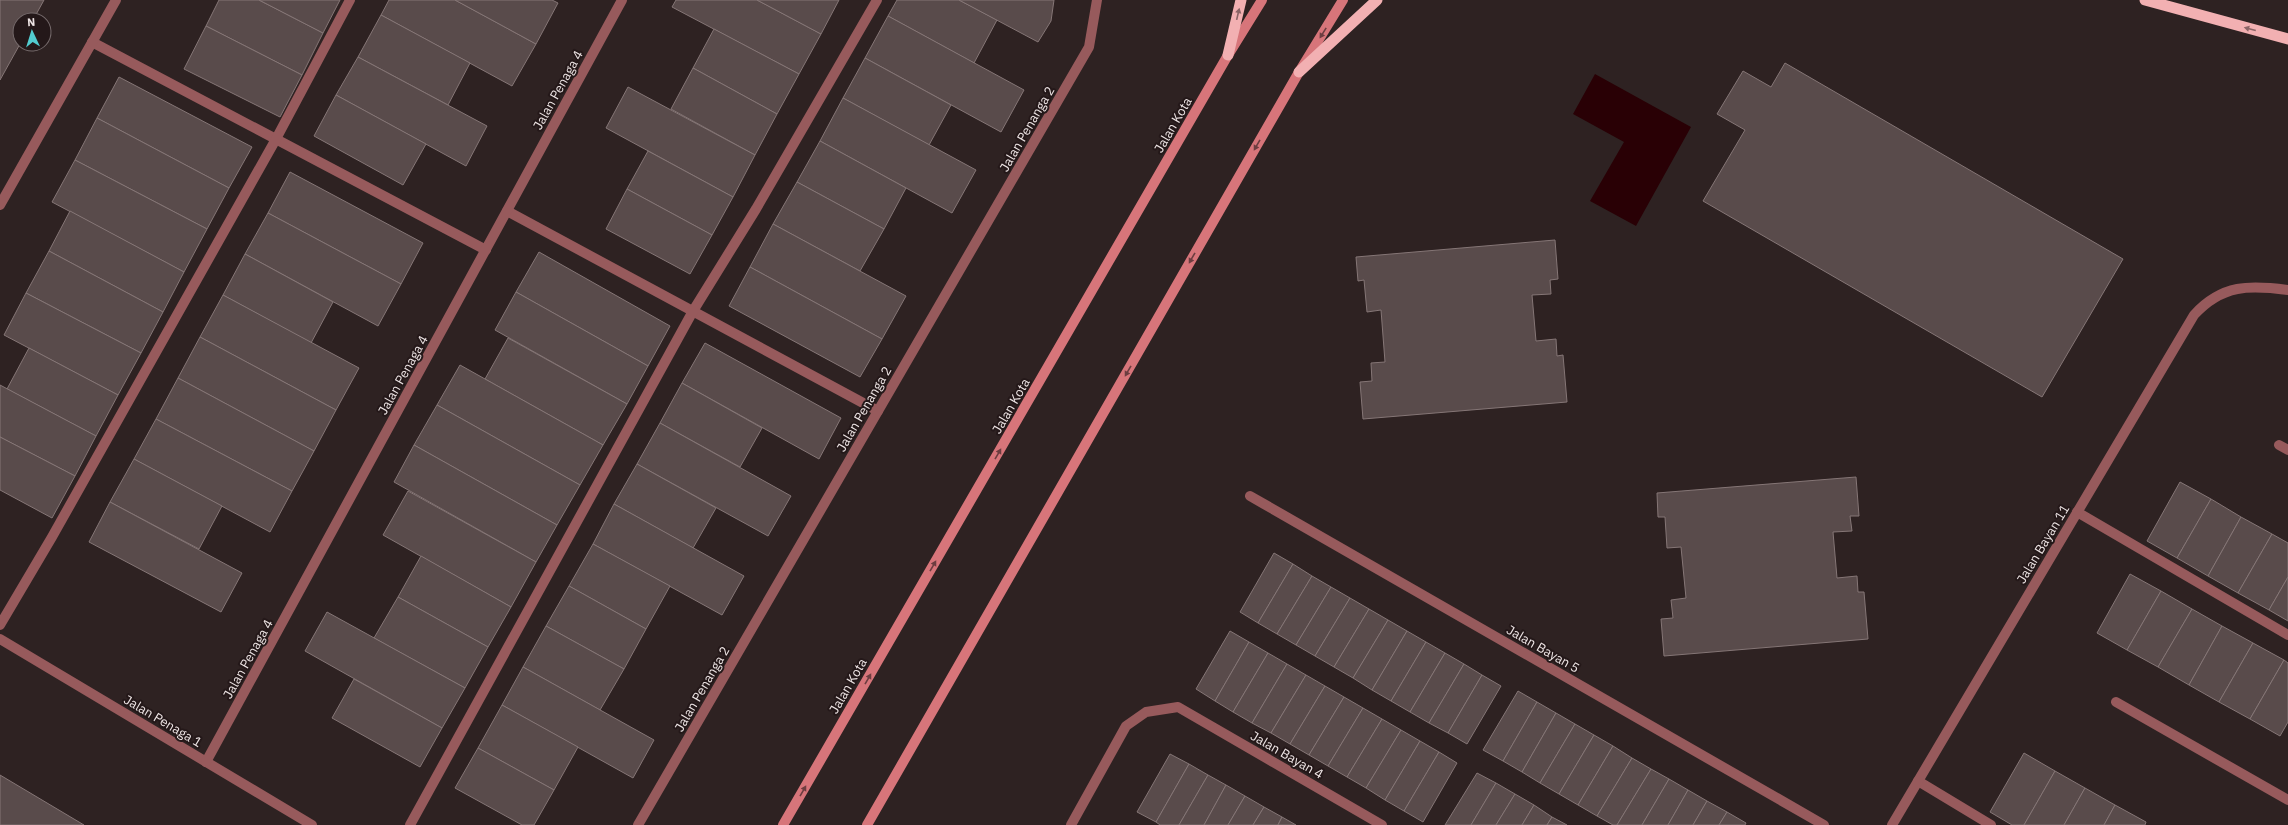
<svg xmlns="http://www.w3.org/2000/svg" width="2288" height="825" font-family="'IBM Plex Sans',sans-serif">
  <style>
    .water { fill: #290005 }
    .building { fill: #594b4b; stroke: #857676 }
    .lines { fill: none; stroke-linecap: round; stroke-linejoin: round }
    .service { stroke: #975a5c; stroke-width: 10 }
    .minor { stroke: #975a5c; stroke-width: 10 }
    .secondary { stroke: #d7757a; stroke-width: 10 }
    .trunk { stroke: #f2b0b2; stroke-width: 11 }
    .oneway { fill: #8b6466 }
    .oneway2 { fill: #6c3d40 }
    .labels { text-anchor: middle; dominant-baseline: central; stroke-width: 4; stroke-linejoin: round; paint-order: stroke }
    .street-label { font-size: 13px; fill: #eee5e5; stroke: #241819 }
  </style>
  <rect width="100%" height="100%" fill="#2e2222"/>
  <path class="water" d="M1595,74L1691,127L1636,226L1590,201L1624,142L1573,114Z"/>
  <g class="building">
    <path d="M0,0H44L33,20H20V44L0,80Z"/>
    <path d="M219,0H259L323,33L302,75L206,26Z"/>
    <path d="M259,0H340L323,33Z"/>
    <path d="M389,0H455L536,44L512,86L381,15Z"/>
    <path d="M455,0H552L558,3L536,44Z"/>
    <path d="M676,0H757L821,34L799,74L672,7Z"/>
    <path d="M757,0H839L821,34Z"/>
    <path d="M897,0H959L997,20L974,63L888,16Z"/>
    <path d="M959,0H1054L1051,21L1038,42Z"/>
    <path d="M381,15L470,63L448,105L358,57Z"/>
    <path d="M888,16L1024,90L1001,132L865,58Z"/>
    <path d="M206,26L302,75L280,117L184,69Z"/>
    <path d="M714,29L799,74L777,114L693,68Z"/>
    <path d="M358,57L487,126L466,166L336,95Z"/>
    <path d="M865,58L951,105L929,145L843,98Z"/>
    <path d="M1785,63L2123,259L2042,397L1703,201L1745,130L1717,114L1743,71L1771,87Z"/>
    <path d="M693,68L777,114L755,155L671,109Z"/>
    <path d="M119,77L252,147L229,188L97,118Z"/>
    <path d="M628,87L755,155L733,197L606,128Z"/>
    <path d="M336,95L426,144L403,185L314,136Z"/>
    <path d="M843,98L976,170L952,213L820,141Z"/>
    <path d="M97,118L229,188L207,229L75,160Z"/>
    <path d="M820,141L906,188L884,229L797,182Z"/>
    <path d="M648,151L733,197L712,235L627,189Z"/>
    <path d="M75,160L207,229L184,272L52,202Z"/>
    <path d="M290,172L423,243L401,284L268,213Z"/>
    <path d="M797,182L884,229L860,271L773,224Z"/>
    <path d="M627,189L712,235L690,274L606,229Z"/>
    <path d="M70,211L184,272L163,312L49,251Z"/>
    <path d="M268,213L401,284L378,326L245,254Z"/>
    <path d="M773,224L906,296L882,339L750,267Z"/>
    <path d="M1555,240L1558,279L1550,280L1551,294L1532,295L1536,341L1556,339L1557,356L1563,355L1567,402L1363,419L1360,382L1372,381L1371,363L1385,362L1381,310L1367,312L1364,280L1358,281L1356,257Z"/>
    <path d="M49,251L163,312L141,353L26,293Z"/>
    <path d="M539,252L670,326L648,366L516,292Z"/>
    <path d="M245,254L333,302L311,343L223,295Z"/>
    <path d="M750,267L882,339L860,377L729,306Z"/>
    <path d="M516,292L648,366L627,404L495,330Z"/>
    <path d="M26,293L141,353L118,395L4,335Z"/>
    <path d="M223,295L359,368L336,410L200,337Z"/>
    <path d="M200,337L336,410L314,451L178,378Z"/>
    <path d="M508,338L627,404L603,445L485,379Z"/>
    <path d="M705,343L841,418L819,459L682,383Z"/>
    <path d="M29,348L118,395L96,436L7,389Z"/>
    <path d="M460,365L603,445L580,485L437,405Z"/>
    <path d="M178,378L314,451L292,491L156,419Z"/>
    <path d="M682,383L762,428L740,467L660,423Z"/>
    <path d="M0,385L96,436L75,476L0,437Z"/>
    <path d="M437,405L580,485L557,525L414,445Z"/>
    <path d="M156,419L292,491L270,532L134,459Z"/>
    <path d="M660,423L791,496L768,536L637,464Z"/>
    <path d="M0,437L75,476L52,518L0,490Z"/>
    <path d="M414,445L557,525L536,562L394,482Z"/>
    <path d="M134,459L222,506L199,549L110,502Z"/>
    <path d="M637,464L716,508L693,548L614,504Z"/>
    <path d="M1856,477L1859,516H1850L1852,531L1833,532L1837,578L1857,576L1858,592H1864L1868,639L1664,656L1661,619L1673,618L1671,600L1686,598L1681,547L1667,548L1665,517H1658L1657,493Z"/>
    <path d="M2180,482L2211,499L2177,558L2147,541Z"/>
    <path d="M408,491L536,562L511,607L383,535Z"/>
    <path d="M2211,499L2241,517L2208,576L2177,558Z"/>
    <path d="M110,502L242,573L221,612L89,542Z"/>
    <path d="M614,504L744,576L722,615L593,544Z"/>
    <path d="M2241,517L2272,534L2238,593L2208,576Z"/>
    <path d="M2272,534L2288,543V577L2269,610L2238,593Z"/>
    <path d="M593,544L670,586L646,629L569,586Z"/>
    <path d="M1274,553L1293,564L1258,623L1240,612Z"/>
    <path d="M421,556L511,607L488,647L398,597Z"/>
    <path d="M1293,564L1312,576L1277,634L1258,623Z"/>
    <path d="M2130,574L2161,591L2127,650L2097,633Z"/>
    <path d="M1312,576L1331,587L1296,645L1277,634Z"/>
    <path d="M2288,577V621L2269,610Z"/>
    <path d="M569,586L646,629L624,669L546,626Z"/>
    <path d="M1331,587L1350,598L1315,656L1296,645Z"/>
    <path d="M2161,591L2192,609L2158,667L2127,650Z"/>
    <path d="M398,597L488,647L465,688L374,638Z"/>
    <path d="M1350,598L1369,609L1334,667L1315,656Z"/>
    <path d="M1369,609L1388,620L1353,678L1334,667Z"/>
    <path d="M2192,609L2222,626L2189,685L2158,667Z"/>
    <path d="M327,612L465,688L442,728L305,651Z"/>
    <path d="M1388,620L1407,631L1372,690L1353,678Z"/>
    <path d="M546,626L624,669L600,710L523,667Z"/>
    <path d="M2222,626L2253,643L2219,702L2189,685Z"/>
    <path d="M1230,631L1249,642L1215,701L1196,689Z"/>
    <path d="M1407,631L1426,642L1391,701L1372,690Z"/>
    <path d="M1249,642L1268,653L1233,712L1215,701Z"/>
    <path d="M1426,642L1445,653L1410,712L1391,701Z"/>
    <path d="M2253,643L2284,660L2250,719L2219,702Z"/>
    <path d="M1268,653L1287,664L1252,723L1233,712Z"/>
    <path d="M1445,653L1464,664L1429,723L1410,712Z"/>
    <path d="M2284,660L2288,663V722L2280,736L2250,719Z"/>
    <path d="M1287,664L1306,675L1271,733L1252,723Z"/>
    <path d="M1464,664L1482,675L1448,733L1429,723Z"/>
    <path d="M523,667L654,740L633,778L502,705Z"/>
    <path d="M1306,675L1325,686L1290,744L1271,733Z"/>
    <path d="M1482,675L1501,686L1467,744L1448,733Z"/>
    <path d="M354,679L442,728L420,767L332,718Z"/>
    <path d="M1325,686L1344,697L1309,755L1290,744Z"/>
    <path d="M1518,691L1537,702L1503,761L1483,750Z"/>
    <path d="M1344,697L1363,708L1328,766L1309,755Z"/>
    <path d="M1537,702L1556,713L1522,772L1503,761Z"/>
    <path d="M502,705L578,747L554,790L478,748Z"/>
    <path d="M1363,708L1382,719L1347,777L1328,766Z"/>
    <path d="M1556,713L1575,724L1540,783L1522,772Z"/>
    <path d="M1382,719L1401,730L1366,788L1347,777Z"/>
    <path d="M1575,724L1594,735L1559,794L1540,783Z"/>
    <path d="M1401,730L1420,741L1385,800L1366,788Z"/>
    <path d="M1594,735L1613,746L1578,805L1559,794Z"/>
    <path d="M1420,741L1439,752L1404,811L1385,800Z"/>
    <path d="M1613,746L1632,758L1597,816L1578,805Z"/>
    <path d="M478,748L554,790L534,825H522L455,788Z"/>
    <path d="M1439,752L1457,763L1423,822L1404,811Z"/>
    <path d="M2024,753L2055,771L2024,825H2012L1990,812Z"/>
    <path d="M1170,754L1189,764L1156,822L1137,812Z"/>
    <path d="M1632,758L1651,769L1617,825H1613L1597,816Z"/>
    <path d="M1189,764L1208,775L1179,825H1160L1156,822Z"/>
    <path d="M1651,769L1669,779L1642,825H1617Z"/>
    <path d="M2055,771L2085,788L2064,825H2024Z"/>
    <path d="M1477,773L1496,783L1471,825H1445Z"/>
    <path d="M0,775L84,825H0Z"/>
    <path d="M1208,775L1226,785L1204,825H1179Z"/>
    <path d="M1669,779L1688,790L1668,825H1642Z"/>
    <path d="M1496,783L1515,794L1496,825H1471Z"/>
    <path d="M1226,785L1245,796L1228,825H1204Z"/>
    <path d="M2085,788L2115,805L2104,825H2064Z"/>
    <path d="M1688,790L1707,801L1693,825H1668Z"/>
    <path d="M1515,794L1534,805L1522,825H1496Z"/>
    <path d="M1245,796L1264,807L1253,825H1228Z"/>
    <path d="M1707,801L1727,812L1719,825H1693Z"/>
    <path d="M1534,805L1552,817L1547,825H1522Z"/>
    <path d="M2115,805L2146,822L2145,825H2104Z"/>
    <path d="M1264,807L1282,817L1278,825H1253Z"/>
    <path d="M1727,812L1746,823L1745,825H1719Z"/>
    <path d="M1282,817L1296,825H1278Z"/>
    <path d="M1552,817L1567,825H1547Z"/>
  </g>
  <g class="lines">
    <g class="service">
      <path d="M92,42L486,250"/>
      <path d="M507,211L878,411"/>
      <path d="M2077,512L2288,635"/>
      <path d="M0,625L52,537L276,139L350,0"/>
      <path d="M1918,781L1991,825"/>
      <path d="M410,825L693,311L756,209L877,0"/>
    </g>
    <g class="minor">
      <path d="M0,205L116,0"/>
      <path d="M2279,445L2288,450"/>
      <path d="M1250,496L1824,825"/>
      <path d="M0,639L312,825"/>
      <path d="M2116,702L2288,800"/>
      <path d="M206,762L622,0"/>
      <path d="M638,825L1089,47L1097,0"/>
      <path d="M1071,825L1126,726L1146,712L1178,707L1382,825"/>
      <path d="M1892,825L2194,315C2222,284 2250,285 2288,290"/>
    </g>
    <g class="secondary">
      <path d="M783,825L1228,55L1262,0"/>
      <path d="M867,825L1299,72L1343,0"/>
    </g>
    <g class="trunk">
      <path d="M2145,0L2288,39"/>
      <path d="M1228,55L1241,0"/>
      <path d="M1299,72L1377,0"/>
    </g>
  </g>
  <defs><path id="oneway-solid" d="M-6-.8H1V-3.2L6.5 0L1 3.2V.8H-6Z"/></defs>
  <g class="oneway">
    <use href="#oneway-solid" transform="translate(1238 14) rotate(-77)"/>
    <use href="#oneway-solid" transform="translate(2250 29) rotate(-165)"/>
  </g>
  <g class="oneway2">
    <use href="#oneway-solid" transform="translate(1323 33) rotate(122)"/>
    <use href="#oneway-solid" transform="translate(1257 145) rotate(120)"/>
    <use href="#oneway-solid" transform="translate(1192 258) rotate(120)"/>
    <use href="#oneway-solid" transform="translate(1128 371) rotate(120)"/>
    <use href="#oneway-solid" transform="translate(998 454) rotate(-60)"/>
    <use href="#oneway-solid" transform="translate(933 566) rotate(-60)"/>
    <use href="#oneway-solid" transform="translate(868 679) rotate(-60)"/>
    <use href="#oneway-solid" transform="translate(803 791) rotate(-60)"/>
  </g>
  <g class="labels">
    <g class="street-label">
      <text transform="translate(558 90) rotate(-61)">Jalan Penaga 4</text>
      <text transform="translate(1173 125) rotate(-60)">Jalan Kota</text>
      <text transform="translate(1027 129) rotate(-60)">Jalan Penanga 2</text>
      <text transform="translate(403 375) rotate(-61)">Jalan Penaga 4</text>
      <text transform="translate(1011 406) rotate(-60)">Jalan Kota</text>
      <text transform="translate(864 409) rotate(-60)">Jalan Penanga 2</text>
      <text transform="translate(2043 544) rotate(-59)">Jalan Bayan 11</text>
      <text transform="translate(1543 649) rotate(30)">Jalan Bayan 5</text>
      <text transform="translate(248 659) rotate(-61)">Jalan Penaga 4</text>
      <text transform="translate(848 686) rotate(-60)">Jalan Kota</text>
      <text transform="translate(702 689) rotate(-60)">Jalan Penanga 2</text>
      <text transform="translate(163 721) rotate(31)">Jalan Penaga 1</text>
      <text transform="translate(1287 755) rotate(30)">Jalan Bayan 4</text>
    </g>
  </g>
  <g transform="translate(32 32) rotate(356)"><circle r="19" fill="#241819" stroke="#756a6b"/>
  <path d="M0-3L7 15L0 10L-7 15Z" fill="#52ccd0"/>
  <text y="-6" font-size="11" font-weight="bold" text-anchor="middle" fill="#eee5e5">N</text>
  </g>
</svg>
